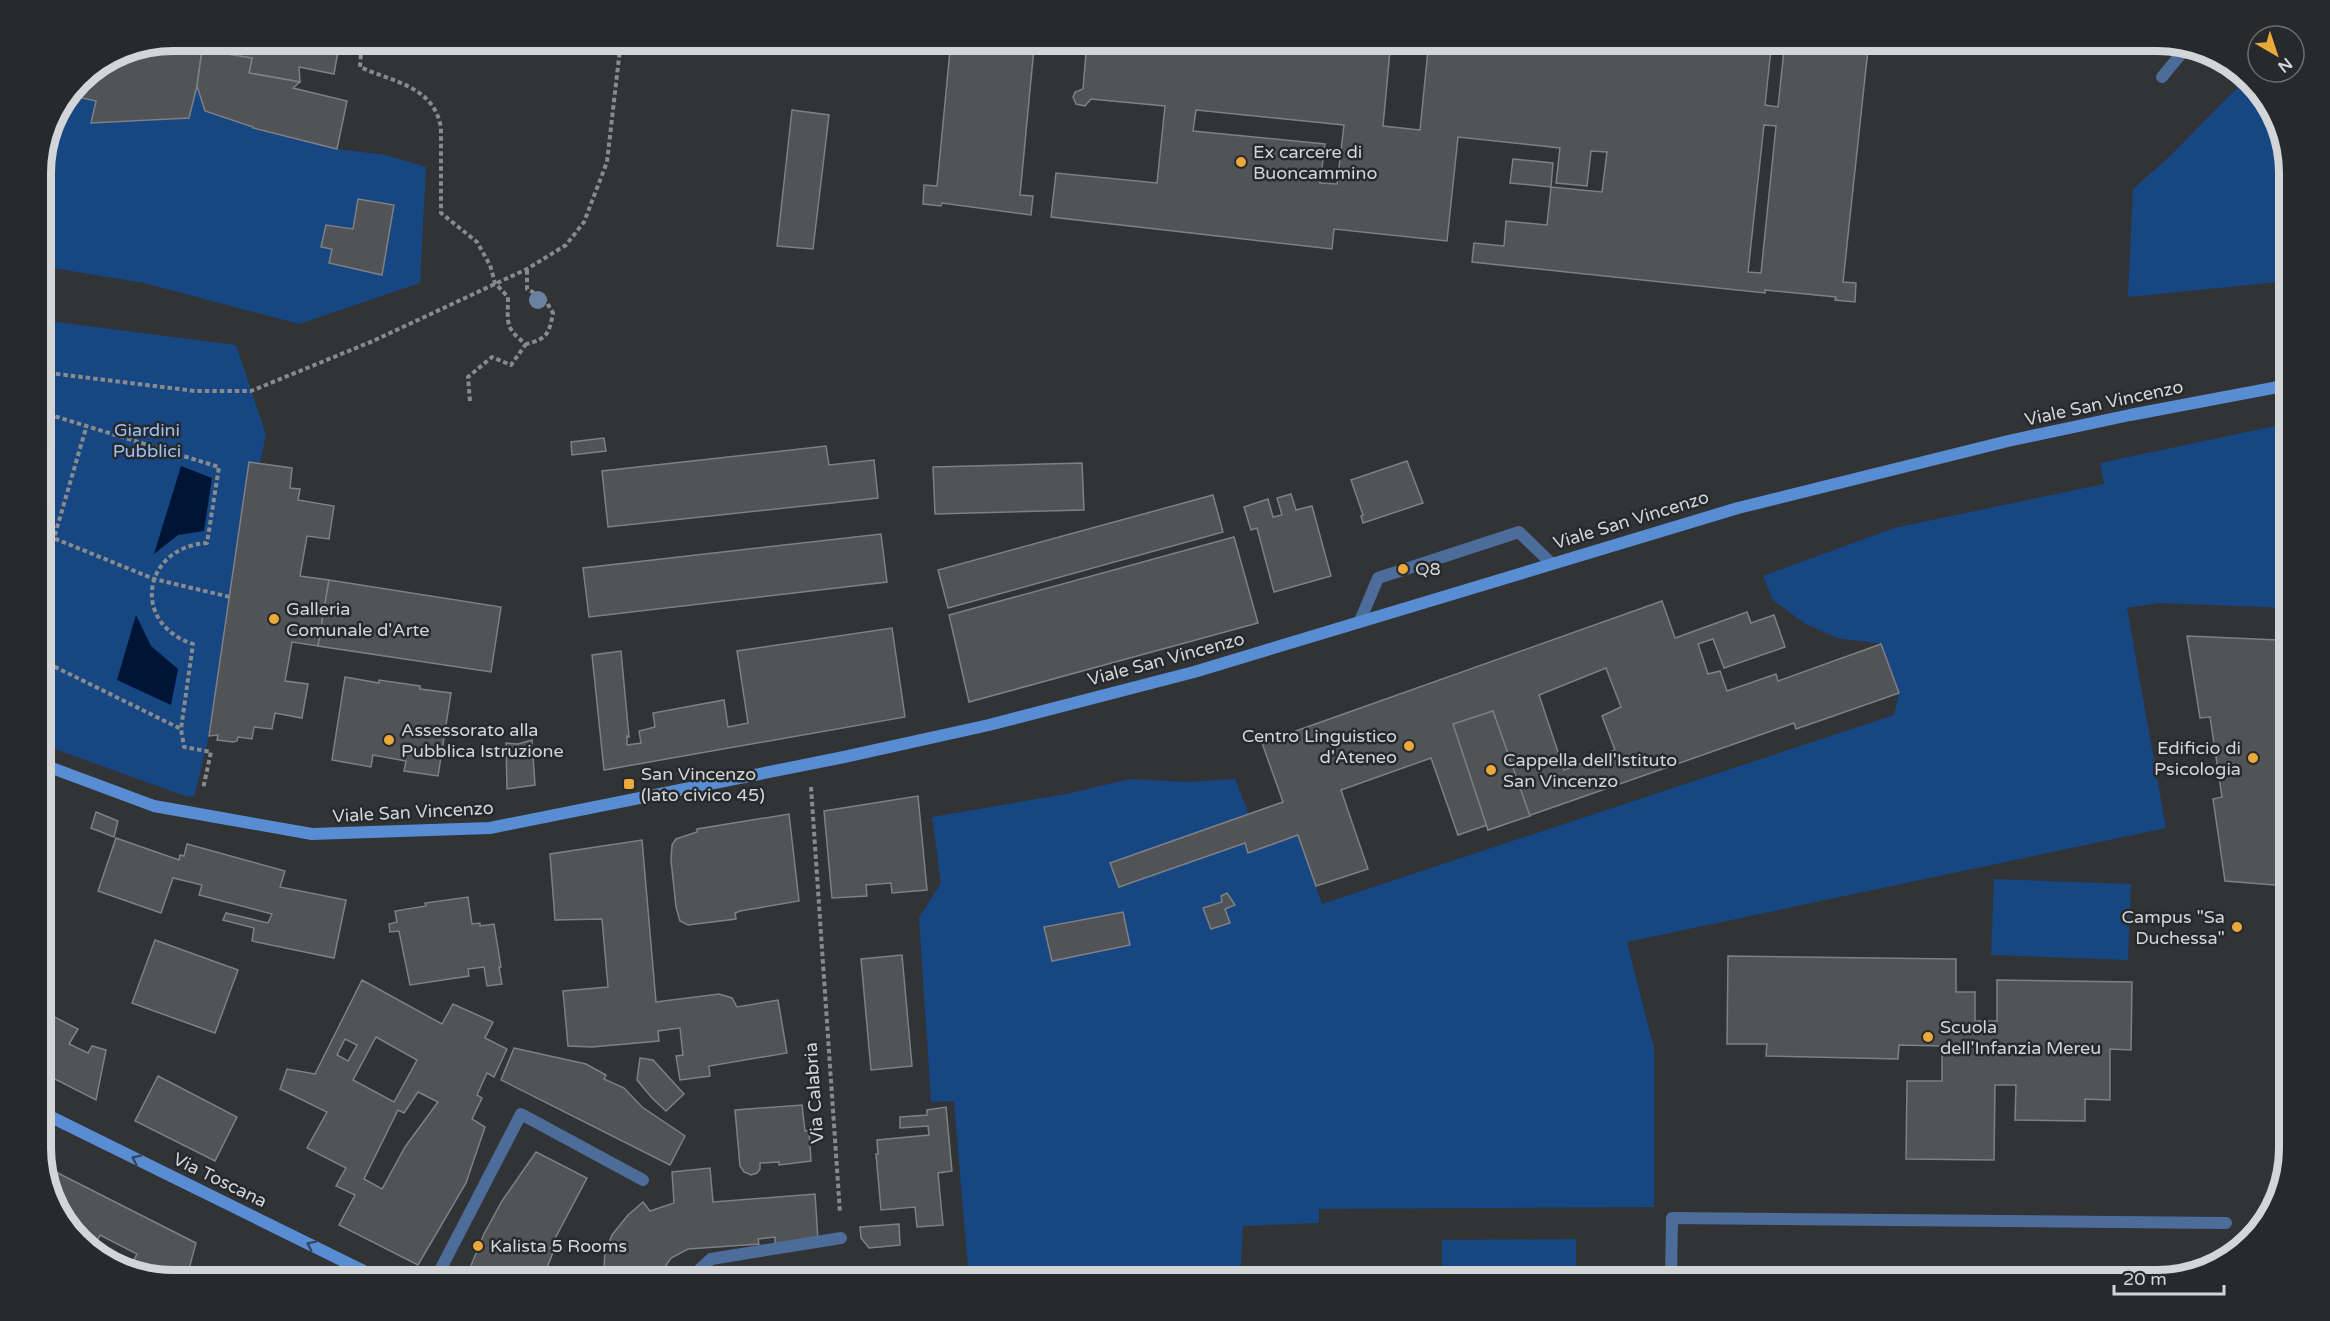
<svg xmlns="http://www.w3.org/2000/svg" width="2330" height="1321" font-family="'Varela Round',sans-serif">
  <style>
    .green { fill: #174783 }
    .water { fill: #001536 }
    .building { fill: #515356; stroke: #7e8083; stroke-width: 1.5; fill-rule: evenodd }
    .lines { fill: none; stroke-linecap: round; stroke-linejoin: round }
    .path { stroke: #888a8b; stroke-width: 4; stroke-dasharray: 4.5 3; stroke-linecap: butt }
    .lane { stroke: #4c6d9a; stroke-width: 12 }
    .street { stroke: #4c6d9a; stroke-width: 12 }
    .secondary { stroke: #588dd4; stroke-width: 12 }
    .tree { fill: #6a81a0 }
    .oneway { stroke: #36475e }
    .poi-dot { fill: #eba93a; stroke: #27292b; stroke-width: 2 }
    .labels { text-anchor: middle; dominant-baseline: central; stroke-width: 5; stroke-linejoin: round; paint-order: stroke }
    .poi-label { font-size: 18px; fill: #d3d5d6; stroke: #27292b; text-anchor: start }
    .street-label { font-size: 18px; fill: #d3d5d6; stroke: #27292b }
    .park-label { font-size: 18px; fill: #99c1f8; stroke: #27292b }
    .rim { fill: none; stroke: #d3d5d6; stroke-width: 8 }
  </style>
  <rect width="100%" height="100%" fill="#313335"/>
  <g class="green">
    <path d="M2245,80L2272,106L2289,165V281L2128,297L2133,189L2169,157Z"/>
    <path d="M197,86L205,111L253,127V129L337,149L386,155L426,167L420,283L299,324L144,283L41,266V165L51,122L69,95L96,101L91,122L189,118Z"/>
    <path d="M41,320L236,345L266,435L260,463L249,462L209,736L194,797L185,796L41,744Z"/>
    <path d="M2289,423V608L2159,603L2127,608L2166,828L1627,942L1654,1048V1207L1319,1209V1223L1243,1226L1240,1280H969L954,1101L931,1102L919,918L941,883L932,817L1066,794L1130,779L1187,782L1235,779L1249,814L1110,863L1118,886L1245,843L1248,852L1298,835L1322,904L1894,715L1899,693L1881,644L1837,638L1804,623L1773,600L1763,576L1894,528L2104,484L2100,463Z"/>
    <path d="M1994,879L2131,884L2128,960L1991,955Z"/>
    <path d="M1576,1239V1280H1442V1240Z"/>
  </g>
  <g class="water">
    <path d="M181,466L212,478L204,531L178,535L154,554Z"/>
    <path d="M136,615L151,646L178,669L171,705L117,680Z"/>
  </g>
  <g class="building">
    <path d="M225,40H340L334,74L299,67L300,82L249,73L252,58L226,54L228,42H225Z"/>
    <path d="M951,40H1391L1383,126L1420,130L1429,40H1772L1765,105L1778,107L1785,40H1869L1843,282L1856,283L1855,302L1835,300L1836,297L1765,290V293L1472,262L1474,243L1504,246L1506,221L1547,225L1551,187L1602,192L1607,152L1591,151L1587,186L1556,183L1560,148L1458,137L1447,241L1334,229L1332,249L1051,217L1056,173L1157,183L1165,106L1091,99L1085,106L1076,104L1073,97L1075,92L1083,89L1086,53L1034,48L1020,195L1033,196L1031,215L942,203L941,206L923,204L924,185L937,186ZM1196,110L1344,125L1337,184L1320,183L1325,144L1193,131ZM1764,125L1776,126L1761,273L1748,272Z"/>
    <path d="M144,46L202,50L197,86L189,118L91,123L96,101L69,95L80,79L123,50Z"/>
    <path d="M202,50L252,58L249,73L300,82L293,88L347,101L337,149L253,128V127L205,111L197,86Z"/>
    <path d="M792,110L829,115L813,249L777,246Z"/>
    <path d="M1513,159L1553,163L1551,187L1510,183Z"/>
    <path d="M358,199L394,205L382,275L329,263L332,249L321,247L326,225L353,229Z"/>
    <path d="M604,438L606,451L572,455L571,442Z"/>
    <path d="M826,446L829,465L874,460L878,498L608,527L602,471Z"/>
    <path d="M1407,461L1423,503L1363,523L1361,516L1363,515L1351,480Z"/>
    <path d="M249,462L292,468L290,488L300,489L298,500L334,506L329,539L307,536L300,576L329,580L318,646L292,642L285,681L308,684L302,718L275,713L272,729L254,727L252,739L238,737L237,741L233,742L217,740L218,735L209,736Z"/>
    <path d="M1082,463L1084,510L935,514L933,467Z"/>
    <path d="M1291,494L1296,510L1312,506L1331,576L1274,592L1257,528L1251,530L1244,507L1268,499L1273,517L1282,515L1277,498Z"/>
    <path d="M1213,495L1223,532L948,608L938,570Z"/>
    <path d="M881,534L887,582L589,617L583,568Z"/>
    <path d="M1234,537L1258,623L969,702L949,615Z"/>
    <path d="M329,580L501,607L491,672L318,646Z"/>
    <path d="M1662,601L1675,638L1747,612L1751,623L1774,615L1785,647L1724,668L1713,639L1698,644L1708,674L1720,671L1727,691L1776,674L1778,681L1881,644L1899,693L1796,729L1794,723L1488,830L1487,825L1458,835L1431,758L1341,790L1368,869L1316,886L1298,835L1248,853L1245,843L1119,887L1110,863L1283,802L1262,743ZM1606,668L1621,707L1602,716L1615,750L1564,770L1539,695Z"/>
    <path d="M892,628L905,717L604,770L592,655L621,651L629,737L627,736V745L641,743L639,731L655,727L653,713L724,700L728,727L748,723L737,651Z"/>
    <path d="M2187,636L2278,640L2289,696V886L2225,881L2213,799L2222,797L2210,717L2200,718Z"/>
    <path d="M345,677L379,683V680L420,686V689L451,693L438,776L404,771L406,761L373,755L371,767L332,760Z"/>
    <path d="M1493,711L1530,816L1488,830L1453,724Z"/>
    <path d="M532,740L535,785L507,789L506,743L518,744Z"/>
    <path d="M918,796L927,890L892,893L891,883L866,885L867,896L832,898L824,811Z"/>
    <path d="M96,812L118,821L114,837L91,828Z"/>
    <path d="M789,814L799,901L740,911L735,913L736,919L688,925L680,921L676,907L671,860L672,845L676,839L697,832V829Z"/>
    <path d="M116,838L179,860L180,855L184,856L187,844L285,871L280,887L346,900L334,958L252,941L254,928L223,920L226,913L268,923L272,914L199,895L202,885L173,878L161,913L98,891Z"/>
    <path d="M642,840L656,1002L719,994L732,998L737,1007L778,1000L787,1053L709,1066L710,1076L680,1080L676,1056L683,1055L680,1028L658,1031L659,1041L592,1047L568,1046L563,991L608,987L602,919L555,920L550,854Z"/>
    <path d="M1227,893L1235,905L1225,909L1230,923L1211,929L1203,908L1222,902L1221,896Z"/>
    <path d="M468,897L472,924L480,923V926L494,924L501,967H499L502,984L487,986L484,967L468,969L469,976L410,985L399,931L390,932L389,924L397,922L395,911L426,906L425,903Z"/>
    <path d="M1123,912L1130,945L1052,961L1044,927Z"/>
    <path d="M155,940L238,970L215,1033L132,1003Z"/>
    <path d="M902,955L912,1066L871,1070L861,959Z"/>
    <path d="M1728,956L1956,959V992H1975V1021H1997V980L2132,982L2131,1050L2110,1049V1100L2085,1099V1121L2015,1120L2016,1085H1995L1994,1160L1906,1159L1907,1081H1942V1046L1899,1045L1898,1059L1766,1056L1767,1044H1727Z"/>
    <path d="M362,980L442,1024L453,1004L493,1022L485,1038L507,1049L494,1077L487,1073L477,1095L482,1098L472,1119L485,1127L466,1183L418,1265L339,1225L355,1195L336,1186L346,1168L307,1148L327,1112L280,1089L287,1069L315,1074ZM376,1037L417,1060L394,1102L353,1080ZM345,1039L357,1045L348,1061L337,1055ZM418,1092L438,1102L405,1147L382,1189L364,1179L398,1110L404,1113Z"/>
    <path d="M41,1010L78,1029L69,1044L88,1053L92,1046L106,1050L96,1100L41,1072Z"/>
    <path d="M514,1048L586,1064L606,1075L604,1079L624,1088L642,1107L685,1136L670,1165L501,1080Z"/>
    <path d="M640,1058L653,1060L684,1094L666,1111L652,1098L637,1080Z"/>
    <path d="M158,1076L237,1117L215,1161L135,1121Z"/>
    <path d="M2277,1092H2289V1148L2284,1170H2276Z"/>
    <path d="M802,1105L805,1131L809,1130L811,1161L779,1165V1162L760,1163V1169L757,1173L751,1175L744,1172L740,1166L735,1110Z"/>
    <path d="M946,1107L952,1171L938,1173L943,1225L917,1227L915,1207L881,1210L876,1154H878L877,1140L929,1135L928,1126L900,1128V1117L927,1115V1110Z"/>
    <path d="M536,1152L587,1178L550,1248L554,1250L542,1280H465L484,1234L502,1201Z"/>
    <path d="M44,1166L196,1243L186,1280H173L129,1269L137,1254L100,1235L93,1250L63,1221Z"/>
    <path d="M710,1168L713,1202L815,1194L818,1240L775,1243V1237L758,1239L759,1244L688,1249L671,1258L665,1267V1280H603L605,1252L612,1235L628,1215L643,1202L650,1211L674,1203L672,1172Z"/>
    <path d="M899,1224L900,1245L869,1248L861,1238L860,1227Z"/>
    <path d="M216,1269L239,1280H210Z"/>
  </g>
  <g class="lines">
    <g class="path">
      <path d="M362,40L360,67C393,82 434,86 441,128V213L477,242L490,265L495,283L508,297C508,322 504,328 526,344C547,339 549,334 553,313L544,298L527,289V269"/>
      <path d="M41,372L195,391H251L373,341L527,269L566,245L584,222L607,162L621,40"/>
      <path d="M470,401L468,377L492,357L511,365L526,344"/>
      <path d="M41,412L219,467L207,543C143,547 130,623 193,644L181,729"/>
      <path d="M41,533L154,579L230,597"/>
      <path d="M41,570L54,538L86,428"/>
      <path d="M41,660L181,729L184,747L211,752L203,789"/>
      <path d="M811,787L840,1213"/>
    </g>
    <g class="lane">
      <path d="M2162,77L2186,48"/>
      <path d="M1360,621L1378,578L1519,532L1551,563"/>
      <path d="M435,1280L521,1114L643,1180"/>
      <path d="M1671,1280L1672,1218L2226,1223"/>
    </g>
    <g class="street">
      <path d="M477,40L488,47"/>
      <path d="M694,1280L696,1273L711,1259L841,1238"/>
    </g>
    <g class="secondary">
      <path d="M41,764L154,806L312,834L490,828L844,757L989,725L1194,672L1738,508L2008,441L2130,415L2289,385"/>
      <path d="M41,1112L382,1280"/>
    </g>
  </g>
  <circle class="tree" cx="538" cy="300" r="9"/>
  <defs><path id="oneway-chevron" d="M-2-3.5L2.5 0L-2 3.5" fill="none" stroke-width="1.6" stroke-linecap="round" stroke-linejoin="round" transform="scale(1.5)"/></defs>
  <g class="oneway">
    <use href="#oneway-chevron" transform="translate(136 1159) rotate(-154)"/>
    <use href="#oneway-chevron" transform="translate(311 1245) rotate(-154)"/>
  </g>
  <g class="poi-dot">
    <circle cx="1241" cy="162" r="6"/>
    <circle cx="1403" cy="569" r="6"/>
    <circle cx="274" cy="619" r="6"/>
    <circle cx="389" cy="740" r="6"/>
    <circle cx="1409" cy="746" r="6"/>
    <circle cx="2253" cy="758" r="6"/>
    <circle cx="1491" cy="770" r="6"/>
    <rect x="623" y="778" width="12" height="12" rx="3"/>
    <circle cx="2237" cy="927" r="6"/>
    <circle cx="1928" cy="1037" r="6"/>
    <circle cx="478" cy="1246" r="6"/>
  </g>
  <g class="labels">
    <g class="poi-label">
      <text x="1253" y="152">Ex carcere di<tspan x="1253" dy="21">Buoncammino</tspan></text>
      <text x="1415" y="569">Q8</text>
      <text x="286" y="609">Galleria<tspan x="286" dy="21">Comunale d'Arte</tspan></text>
      <text x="401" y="730">Assessorato alla<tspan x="401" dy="21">Pubblica Istruzione</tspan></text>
      <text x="1397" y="736" text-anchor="end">Centro Linguistico<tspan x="1397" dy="21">d'Ateneo</tspan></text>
      <text x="2241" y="748" text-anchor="end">Edificio di<tspan x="2241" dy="21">Psicologia</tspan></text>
      <text x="1503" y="760">Cappella dell'Istituto<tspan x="1503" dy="21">San Vincenzo</tspan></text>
      <text x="641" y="774">San Vincenzo<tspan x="641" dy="21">(lato civico 45)</tspan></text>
      <text x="2225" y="917" text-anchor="end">Campus "Sa<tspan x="2225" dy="21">Duchessa"</tspan></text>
      <text x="1940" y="1027">Scuola<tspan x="1940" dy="21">dell'Infanzia Mereu</tspan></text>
      <text x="490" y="1246">Kalista 5 Rooms</text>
    </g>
    <g class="street-label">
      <text transform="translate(2104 403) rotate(-12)">Viale San Vincenzo</text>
      <text transform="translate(1631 520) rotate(-17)">Viale San Vincenzo</text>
      <text transform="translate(1166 659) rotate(-15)">Viale San Vincenzo</text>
      <text transform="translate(413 812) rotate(-3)">Viale San Vincenzo</text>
      <text transform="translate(814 1093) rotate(-94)">Via Calabria</text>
      <text transform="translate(220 1180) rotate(26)">Via Toscana</text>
    </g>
    <g class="park-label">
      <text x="147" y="430">Giardini<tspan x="147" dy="21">Pubblici</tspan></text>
    </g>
  </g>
  <path d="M0 0H2330V1321H0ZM173 51H2157A122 122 0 0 1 2279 173V1148A122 122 0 0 1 2157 1270H173A122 122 0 0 1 51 1148V173A122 122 0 0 1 173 51Z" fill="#27292b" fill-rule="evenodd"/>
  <path class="rim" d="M173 51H2157A122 122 0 0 1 2279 173V1148A122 122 0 0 1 2157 1270H173A122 122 0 0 1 51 1148V173A122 122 0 0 1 173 51Z"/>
  <g transform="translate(2276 54) rotate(141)"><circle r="28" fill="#27292b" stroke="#6c6e6f" stroke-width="1.5"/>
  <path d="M0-4.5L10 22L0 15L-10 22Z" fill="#eba93a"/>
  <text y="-9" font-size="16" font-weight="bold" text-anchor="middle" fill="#d3d5d6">N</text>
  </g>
  <path d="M2114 1285v9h110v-9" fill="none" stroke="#d3d5d6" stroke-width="3"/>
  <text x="2123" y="1285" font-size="18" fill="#d3d5d6" stroke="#27292b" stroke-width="4.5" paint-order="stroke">20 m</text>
</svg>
